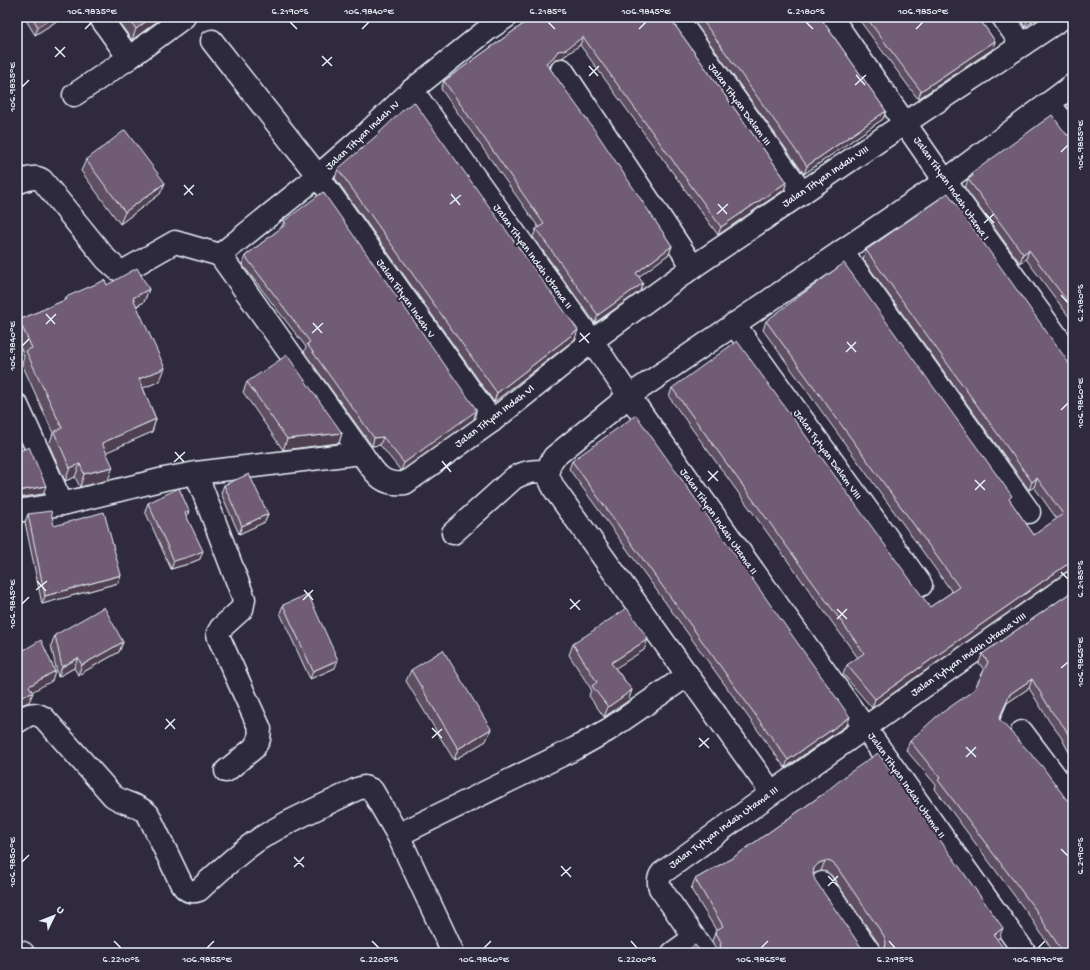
<svg xmlns="http://www.w3.org/2000/svg" width="1090" height="970" font-family="'Gochi Hand',sans-serif">
  <style>
    .lines { fill: none; stroke-linecap: round; stroke-linejoin: round }
    .street-casing { stroke: #e8f1f8; stroke-width: 25 }
    .street { stroke: #2f2a3d; stroke-width: 22 }
    .wall { fill: #614f64; stroke: #e8f1f8 }
    .shaded-wall { fill: #4f4051; stroke: #e8f1f8 }
    .building { fill: #715c74; stroke: #e8f1f8 }
    .ticks { fill: none; stroke: #e8f1f8; stroke-width: 1.5 }
    .labels { text-anchor: middle; dominant-baseline: central; stroke-width: 4; stroke-linejoin: round; paint-order: stroke }
    .street-label { font-size: 11px; fill: #e8f1f8; stroke: #2f2a3d }
    .neatline { fill: none; stroke: #e8f1f8; stroke-width: 1.5 }
    .ticks-label { font-size: 10px; text-anchor: middle; fill: #e8f1f8 }
  </style>
  <rect width="100%" height="100%" fill="#2f2a3d"/>
  <filter id="ink" filterUnits="userSpaceOnUse"><feTurbulence type="fractalNoise" baseFrequency=".025" numOctaves="2"/><feDisplacementMap in="SourceGraphic" scale="8" xChannelSelector="R" yChannelSelector="G"/><feConvolveMatrix kernelMatrix="1 2 1 2 8 2 1 2 1" color-interpolation-filters="sRGB"/></filter>
  <g filter="url(#ink)">
    <g class="lines">
      <g class="street-casing">
        <g id="street">
          <path d="M676,17L802,193"/>
          <path d="M831,17L945,181L1073,359"/>
          <path d="M1003,17L1022,45"/>
          <path d="M212,41L318,176L492,421"/>
          <path d="M129,58L184,17"/>
          <path d="M562,70L693,267"/>
          <path d="M412,90L592,341L629,396L1025,953"/>
          <path d="M74,95L129,58L100,17"/>
          <path d="M1049,103L1073,135"/>
          <path d="M17,183C25,180 34,175 42,180L106,259L117,269L124,271L175,242L220,255L361,453C374,471 380,486 405,483L492,421L592,341L693,267L905,123L1064,17"/>
          <path d="M842,251L1029,512"/>
          <path d="M220,255L318,176L365,135L412,90L487,30L506,17"/>
          <path d="M734,324L921,585"/>
          <path d="M17,405L62,504"/>
          <path d="M196,473L244,599L242,609L221,628L218,633L219,638L260,729L259,739L254,748L226,771"/>
          <path d="M17,511L62,504L164,479L196,473L361,453"/>
          <path d="M453,533L514,478C526,471 534,471 547,471"/>
          <path d="M17,722C28,715 32,711 44,718L113,796C124,804 138,804 148,814L181,883C186,891 191,893 199,890C217,873 235,856 255,842C285,821 324,806 357,789L364,787L372,790L398,835L453,953"/>
          <path d="M1022,732L1073,800"/>
          <path d="M772,793L555,490C547,476 545,470 554,457L629,396L945,181L1073,85"/>
          <path d="M398,835L576,748L608,730L688,675"/>
          <path d="M822,883L870,953"/>
          <path d="M17,951L23,953"/>
          <path d="M673,953L694,938"/>
          <path d="M705,953L660,888C658,882 658,878 662,873L772,793L1073,582"/>
        </g>
      </g>
      <use href="#street" class="street"/>
    </g>
    <g class="wall">
      <path d="M24,17H63L35,35Z"/>
      <path d="M115,17H163L132,40Z"/>
      <path d="M533,17H669L787,182L784,190L718,235L580,45L562,58L555,59L549,67L672,246L669,254L638,277L640,291L595,323L533,237L536,229L539,228L441,89L444,81Z"/>
      <path d="M691,17H820L886,111L883,119L804,174Z"/>
      <path d="M857,17H978L995,41L993,49L918,99Z"/>
      <path d="M1018,17H1038L1025,27Z"/>
      <path d="M1073,95V114L1069,109L1070,108L1068,105L1071,96Z"/>
      <path d="M1066,134L1071,137L1073,138V322L1026,259L1020,263L965,188L968,179L970,178L972,173Z"/>
      <path d="M86,160L165,183L160,194L120,224L81,171Z"/>
      <path d="M338,169L575,339L494,402L335,178Z"/>
      <path d="M284,221L476,409V411L474,419L401,471L380,445L372,446L304,352L306,347L242,264L245,256L281,228Z"/>
      <path d="M866,250L1073,369V570L1066,572L872,708L843,674L847,665L858,658L669,397L672,388L930,607L952,592L763,330L766,321L1010,501L1034,535L1057,519L1034,487L1029,490L863,259Z"/>
      <path d="M107,285L149,289L144,302L137,306L160,381L143,388L156,419L152,432L106,452L108,480L80,487L75,477L65,481L49,445L53,433L22,364L24,356L17,340V325L19,320L65,300L66,297Z"/>
      <path d="M247,382L342,433L339,443L283,450L243,392Z"/>
      <path d="M572,461L847,725L785,768L569,469Z"/>
      <path d="M224,485L268,514L265,522L239,534L221,493Z"/>
      <path d="M148,503L189,511L187,517L200,559L188,564L171,569L145,511Z"/>
      <path d="M28,514L54,526L121,575L118,583L42,604L25,522Z"/>
      <path d="M1073,591V760L1061,737L1049,721L1029,688L1007,703L1000,720L1073,953H1054L1031,918L935,789L936,785L906,750L910,741L974,690L984,670L979,663L982,654Z"/>
      <path d="M283,605L335,668L310,679L280,613Z"/>
      <path d="M55,635L123,642L119,652L78,675L74,668L58,677L51,645Z"/>
      <path d="M573,644L644,650L615,668L632,690L628,701L604,717L589,696L591,689L569,655Z"/>
      <path d="M411,670L486,741L454,760L406,681Z"/>
      <path d="M823,794L999,938L997,940L882,951L880,946L832,876L827,872L821,871L815,873L813,875L717,952L712,941L716,930L691,889L695,879L734,857Z"/>
    </g>
    <g class="shaded-wall">
      <path d="M53,17H63L35,35L38,27Z"/>
      <path d="M152,17H163L132,40L136,29Z"/>
      <path d="M1030,17H1038L1025,27L1028,19Z"/>
      <path d="M583,37L580,45L562,58L555,59L550,66L543,71L546,63L558,51Z"/>
      <path d="M995,41L993,49L918,99L921,91Z"/>
      <path d="M886,111L883,119L804,174L807,166Z"/>
      <path d="M787,182L784,190L718,235L721,227Z"/>
      <path d="M165,183L160,194L120,224L125,212Z"/>
      <path d="M672,246L669,254L633,281L636,273Z"/>
      <path d="M1029,250L1026,259L1020,263L1023,254Z"/>
      <path d="M643,283L640,291L595,323L598,315Z"/>
      <path d="M149,289L144,302L129,310L133,298Z"/>
      <path d="M578,330L575,339L494,402L497,393Z"/>
      <path d="M165,368L160,381L134,392L139,379Z"/>
      <path d="M476,409L475,412L476,411L474,419L401,471L404,463Z"/>
      <path d="M156,419L152,432L98,456L102,443Z"/>
      <path d="M342,433L339,443L283,450L287,439Z"/>
      <path d="M383,437L380,445L372,446L374,438Z"/>
      <path d="M80,464L75,477L65,481L70,468Z"/>
      <path d="M113,467L108,480L80,487L84,474Z"/>
      <path d="M1037,478L1034,487L1029,490L1032,482Z"/>
      <path d="M46,486L43,494L17,498V494L18,491Z"/>
      <path d="M189,511L186,519L185,513Z"/>
      <path d="M268,514L265,522L239,534L242,526Z"/>
      <path d="M203,551L200,559L188,564L171,569L174,561Z"/>
      <path d="M1073,562V568L1072,570L1066,572L872,708L875,699L1069,563Z"/>
      <path d="M121,575L118,583L42,604L45,596Z"/>
      <path d="M648,639L644,650L608,673L611,663Z"/>
      <path d="M123,642L119,652L78,675L82,665Z"/>
      <path d="M78,658L74,668L58,677L62,667Z"/>
      <path d="M338,660L335,668L310,679L313,671Z"/>
      <path d="M55,671L52,681L26,695L29,686Z"/>
      <path d="M1032,679L1029,688L1007,703L996,728L1010,694Z"/>
      <path d="M632,690L628,701L604,717L608,707Z"/>
      <path d="M33,693L29,702L21,705L17,707V700L25,695Z"/>
      <path d="M850,717L847,725L785,768L788,760Z"/>
      <path d="M491,729L486,741L454,760L458,749Z"/>
      <path d="M825,861L821,871L815,873L811,878L814,868L819,863Z"/>
      <path d="M1003,928L999,938L990,945L994,935Z"/>
    </g>
    <g class="building">
      <path d="M32,17H53L38,27Z"/>
      <path d="M128,17H152L136,29Z"/>
      <path d="M533,17H669L787,182L721,227L583,37L565,50L558,51L553,58L546,63L596,132L672,246L636,273L643,283L598,315L536,229L544,224L444,81Z"/>
      <path d="M700,17H820L886,111L807,166Z"/>
      <path d="M866,17H978L995,41L921,91Z"/>
      <path d="M414,102L578,330L497,393L338,169L376,136L405,108Z"/>
      <path d="M1052,115L1066,134L1071,137L1073,138V309L1029,250L1023,254L968,179L973,176L972,173Z"/>
      <path d="M125,130L165,183L125,212L86,160Z"/>
      <path d="M323,192L476,409H475L476,411L404,463L383,437L374,438L307,344L310,342L245,256L286,224L284,221Z"/>
      <path d="M948,193L1073,369V562L1069,563L875,699L847,665L864,653L672,388L737,341L930,607L959,587L766,321L844,263L1012,496L1009,499L1034,535L1063,514L1037,478L1032,482L866,250Z"/>
      <path d="M137,268L149,289L133,298L165,368L139,379L156,419L102,443L113,467L84,474L80,464L70,468L54,432L62,428L26,351L32,348L19,320L67,299L66,297L105,280L107,285Z"/>
      <path d="M287,355L342,433L287,439L247,382Z"/>
      <path d="M636,415L850,717L788,760L572,461Z"/>
      <path d="M29,447L46,486L18,491L17,488V452Z"/>
      <path d="M249,474L268,514L242,526L224,485Z"/>
      <path d="M179,488L189,511L185,513L203,551L191,556L174,561L148,503Z"/>
      <path d="M51,511L54,526L104,512L121,575L45,596L28,514Z"/>
      <path d="M1073,591V745L1065,728L1052,712L1032,679L1010,694L999,719L1042,766L1066,799L1071,802L1073,803V953H1063L1035,909L938,780L940,778L910,741L936,717L974,690L988,662L982,654Z"/>
      <path d="M308,594L338,660L313,671L283,605Z"/>
      <path d="M104,607L123,642L82,665L78,658L62,667L55,635Z"/>
      <path d="M627,608L648,639L611,663L632,690L608,707L592,686L597,682L573,644Z"/>
      <path d="M41,640L55,671L29,686L33,693L25,695L17,700V654Z"/>
      <path d="M443,650L491,729L458,749L411,670Z"/>
      <path d="M878,753L1003,928L994,935L1007,953H881L885,948L886,943L884,936L836,866L831,862L825,861L819,863L814,868L813,874L815,880L863,950L867,953H716L720,949L721,942L715,931L723,926L695,879L734,857L823,794L849,773Z"/>
      <path d="M695,945L702,953H684Z"/>
    </g>
  </g>
  <path class="ticks" d="M290,22L297,29M548,22L555,29M806,22L813,29M85,29L92,22M362,29L369,22M639,29L646,22M916,29L923,22M55,47L65,57M322,56L332,66M55,57L65,47M322,66L332,57M589,66L598,76M856,75L865,85M589,76L599,66M855,85L866,75M22,87L29,80M1061,152L1068,145M184,185L193,195M451,194L460,205M184,195L194,185M450,204L461,195M718,204L727,214M985,213L994,223M717,214L728,204M984,223L994,214M1061,295L1068,303M46,314L55,324M313,323L322,333M46,324L56,314M312,333L323,323M580,333L589,343M579,342L590,333M847,342L856,352M22,346L29,339M846,352L856,342M1061,410L1068,403M175,452L184,462M442,461L451,472M174,462L185,452M441,471L451,462M708,471L718,481M975,480L985,490M708,481L718,471M975,490L985,480M1061,572L1068,579M37,581L46,591M36,590L47,581M304,590L313,600M570,599L580,610M303,600L313,590M22,604L29,597M570,609L580,600M837,609L847,619M837,619L847,609M1061,668L1068,662M166,719L175,729M432,728L442,738M165,729L175,719M432,738L442,729M699,738L709,748M699,747L709,738M966,747L976,757M966,757L976,747M1061,849L1068,856M294,857L304,867M22,862L29,855M561,866L571,877M294,867L304,857M561,876L571,867M828,876L838,886M828,886L838,876M114,941L121,948M372,941L379,948M631,941L637,948M889,941L895,948M207,948L214,941M484,948L491,941M761,948L768,941M1038,948L1045,941"/>
  <g class="labels">
    <g class="street-label">
      <text transform="translate(739 105) rotate(54)">Jalan Tityan Dalam III</text>
      <text transform="translate(363 136) rotate(-43)">Jalan Tityan Indah IV</text>
      <text transform="translate(826 177) rotate(-34)">Jalan Tityan Indah VIII</text>
      <text transform="translate(951 189) rotate(55)">Jalan Tityan Indah Utama I</text>
      <text transform="translate(532 257) rotate(54)">Jalan Tityan Indah Utama II</text>
      <text transform="translate(405 299) rotate(55)">Jalan Tityan Indah V</text>
      <text transform="translate(495 417) rotate(-37)">Jalan Tityan Indah Vl</text>
      <text transform="translate(827 455) rotate(54)">Jalan Tytyan Dalam VIII</text>
      <text transform="translate(718 522) rotate(55)">Jalan Tityan Indah Utama II</text>
      <text transform="translate(969 655) rotate(-35)">Jalan Tytyan Indah Utama VIII</text>
      <text transform="translate(906 786) rotate(55)">Jalan Tityan Indah Utama II</text>
      <text transform="translate(724 828) rotate(-36)">Jalan Tytyan Indah Utama III</text>
    </g>
  </g>
  <rect width="1090" height="970" fill="none" stroke="#2f2a3d" stroke-width="44"/>
  <g transform="translate(54 916) rotate(47)" stroke="#2f2a3d" stroke-width="3" paint-order="stroke">
  <path d="M0-3L7 15L0 10L-7 15Z" fill="#e8f1f8"/>
  <text y="-6" font-size="11" font-weight="bold" text-anchor="middle" fill="#e8f1f8">U</text>
  </g>
  <rect x="22" y="22" width="1046" height="926" class="neatline"/>
  <g class="ticks-label">
    <text x="92" y="14">106.9835°E</text>
    <text x="290" y="14">6.2190°S</text>
    <text x="369" y="14">106.9840°E</text>
    <text x="548" y="14">6.2185°S</text>
    <text x="646" y="14">106.9845°E</text>
    <text x="806" y="14">6.2180°S</text>
    <text x="923" y="14">106.9850°E</text>
    <text transform="translate(11 87) rotate(-90)" y="4">106.9835°E</text>
    <text transform="translate(1079 145) rotate(-90)" y="4">106.9855°E</text>
    <text transform="translate(1079 303) rotate(-90)" y="4">6.2180°S</text>
    <text transform="translate(11 346) rotate(-90)" y="4">106.9840°E</text>
    <text transform="translate(1079 403) rotate(-90)" y="4">106.9860°E</text>
    <text transform="translate(1079 579) rotate(-90)" y="4">6.2185°S</text>
    <text transform="translate(11 604) rotate(-90)" y="4">106.9845°E</text>
    <text transform="translate(1079 662) rotate(-90)" y="4">106.9865°E</text>
    <text transform="translate(1079 856) rotate(-90)" y="4">6.2190°S</text>
    <text transform="translate(11 862) rotate(-90)" y="4">106.9850°E</text>
    <text x="121" y="962">6.2210°S</text>
    <text x="207" y="962">106.9855°E</text>
    <text x="379" y="962">6.2205°S</text>
    <text x="484" y="962">106.9860°E</text>
    <text x="637" y="962">6.2200°S</text>
    <text x="761" y="962">106.9865°E</text>
    <text x="895" y="962">6.2195°S</text>
    <text x="1038" y="962">106.9870°E</text>
  </g>
</svg>
